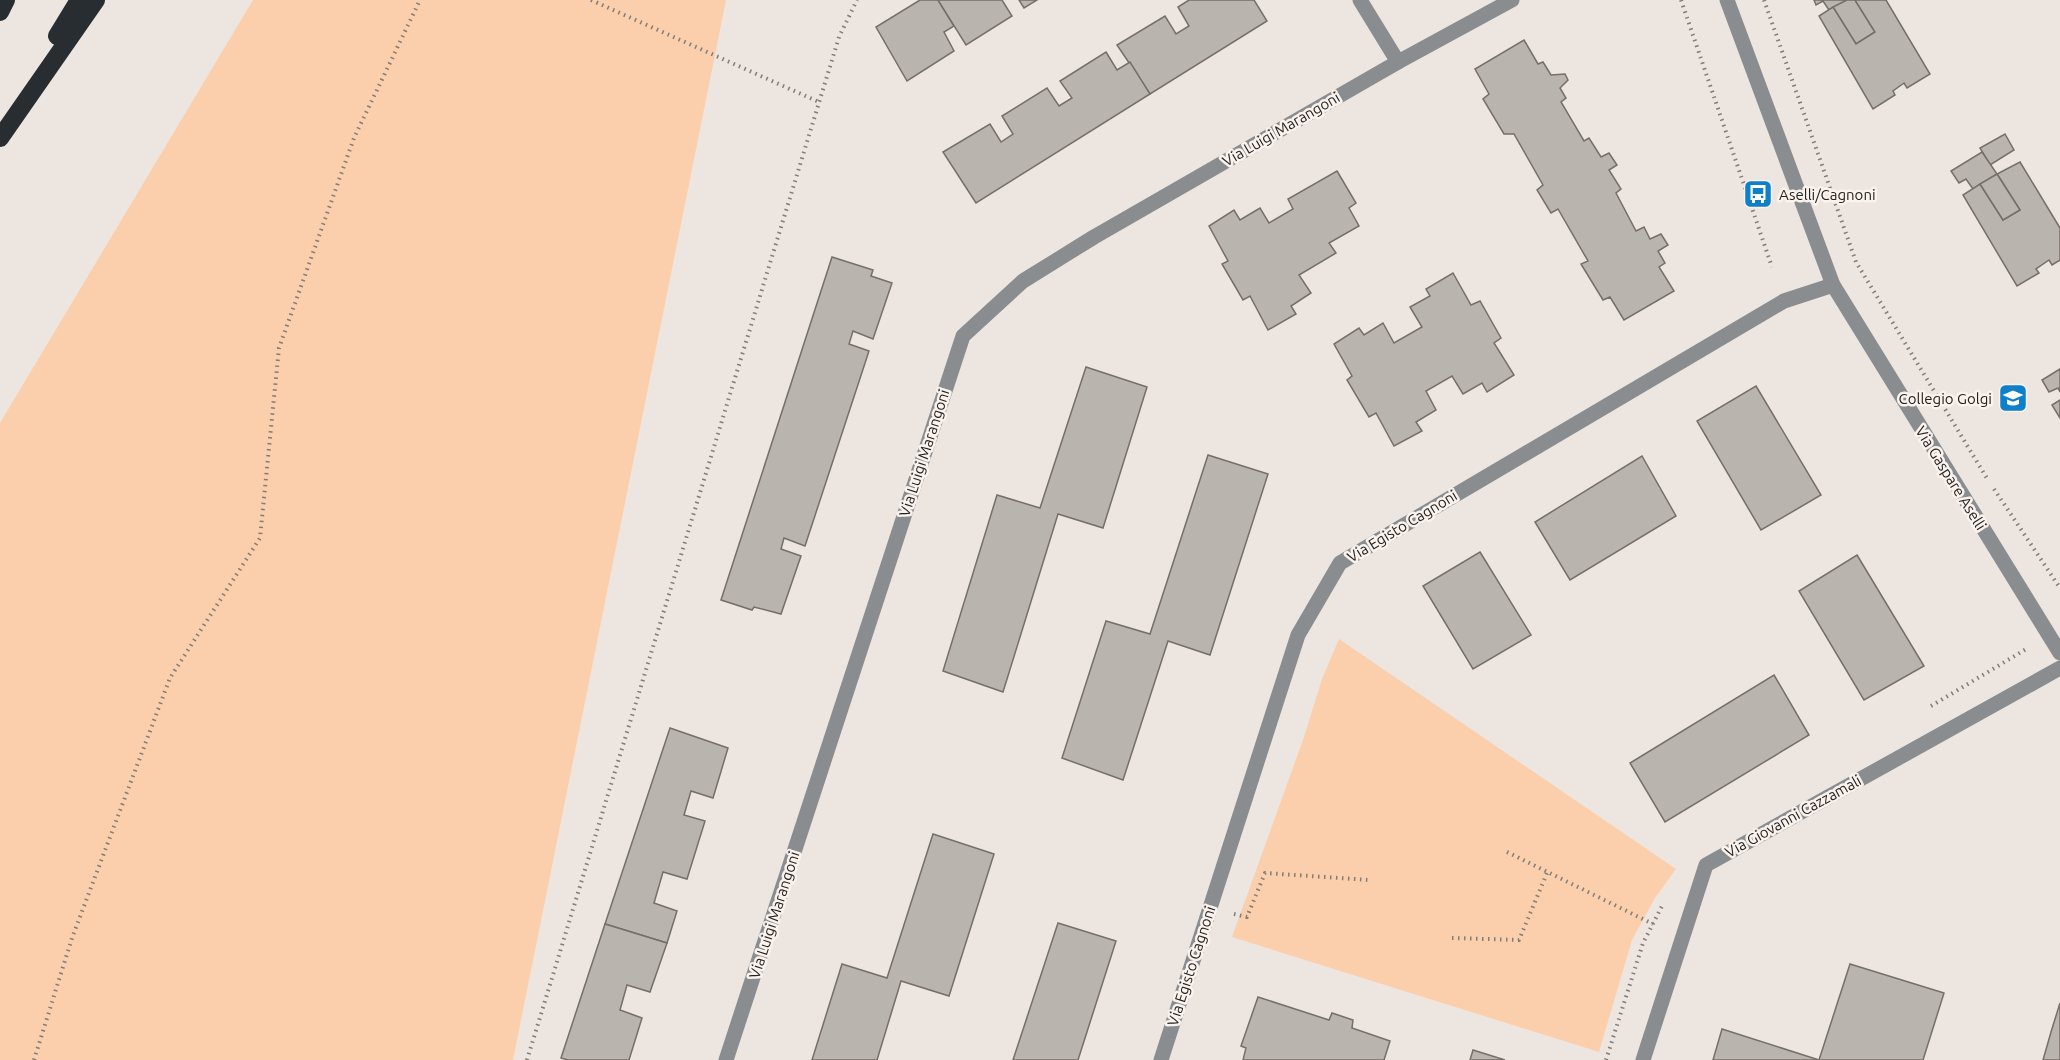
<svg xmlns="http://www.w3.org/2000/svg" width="2060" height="1060" font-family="Ubuntu,sans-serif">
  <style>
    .green { fill: #fccfac }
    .building { fill: #bab4ae; stroke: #756e6a; stroke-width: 1.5 }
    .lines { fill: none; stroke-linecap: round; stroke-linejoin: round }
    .path { stroke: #817d79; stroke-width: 4; stroke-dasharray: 1.5 4.5; stroke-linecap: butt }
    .minor { stroke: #8a8d90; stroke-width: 15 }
    .highway { stroke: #282d32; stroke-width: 18 }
    .labels { text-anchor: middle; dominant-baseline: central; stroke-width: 5; stroke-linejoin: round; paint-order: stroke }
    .street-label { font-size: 15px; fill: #242220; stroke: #faf2ed }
    .poi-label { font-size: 15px; fill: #242220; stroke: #faf2ed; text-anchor: start }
  </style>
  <rect width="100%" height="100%" fill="#ece5e0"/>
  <g class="green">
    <path d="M253,0H726L513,1060H0V423Z"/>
    <path d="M1339,639L1676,869L1655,898L1632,940L1599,1052L1232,937L1304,737L1322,679Z"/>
  </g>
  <g class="building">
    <path d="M920,0H938L954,26L944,32L954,51L907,81L876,27Z"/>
    <path d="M938,0H1002L1012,16L966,45Z"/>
    <path d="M1019,0H1037L1024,8Z"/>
    <path d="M1189,0H1254L1267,21L1150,94L1117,45L1165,16L1176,34L1189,26L1178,7Z"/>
    <path d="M1814,0H1847L1829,10L1823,1L1816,5Z"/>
    <path d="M1847,0H1855L1875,32L1856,44L1833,7Z"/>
    <path d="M1855,0H1886L1930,74L1907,88L1904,83L1893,91L1895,95L1873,109L1819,16L1833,7L1856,44L1875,32Z"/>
    <path d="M1524,40L1538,64L1543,62L1551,75L1565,74L1568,80L1560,88L1566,98L1561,102L1584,141L1589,138L1601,157L1609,153L1617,165L1609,170L1621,189L1616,193L1636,231L1644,227L1650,239L1661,234L1668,245L1658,251L1665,263L1659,267L1674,291L1624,320L1610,297L1603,300L1581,264L1588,261L1558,209L1551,213L1537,190L1543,185L1514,134H1504L1483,99L1489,94L1475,69Z"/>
    <path d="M1106,52L1117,70L1130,62L1150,94L976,203L943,152L990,124L1001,142L1013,134L1002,116L1047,88L1059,106L1072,98L1060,81Z"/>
    <path d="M2005,134L2014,150L1990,165L1980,148Z"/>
    <path d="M1982,152L1997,174L1973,189L1966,179L1959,183L1951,171Z"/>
    <path d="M2020,162L2060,228V260L2052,265L2049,260L2036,269L2039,273L2017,286L1963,195L1980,184L2003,220L2020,210L1997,174Z"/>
    <path d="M1337,171L1356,203L1349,208L1359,226L1329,243L1336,253L1299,275L1311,293L1291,306L1296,314L1268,330L1250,296L1243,300L1222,264L1228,261L1209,226L1234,210L1240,220L1260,208L1269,223L1293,209L1288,199Z"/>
    <path d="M1997,174L2020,210L2003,220L1980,184Z"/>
    <path d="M832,257L873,270L871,276L892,283L873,339L853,331L849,344L869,351L805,546L784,538L781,549L801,556L781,614L754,607L752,610L721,600Z"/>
    <path d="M1453,273L1471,305L1480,301L1501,338L1494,343L1514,375L1487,392L1482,383L1463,394L1452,376L1426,391L1436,410L1416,422L1422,431L1394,446L1376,413L1369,417L1347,380L1352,376L1334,344L1359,328L1364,335L1383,323L1394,343L1422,327L1410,307L1430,296L1426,289Z"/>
    <path d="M1086,367L1147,387L1103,528L1058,514L1003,692L943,671L997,495L1040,508Z"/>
    <path d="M2060,369V392L2058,388L2049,392L2042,380Z"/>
    <path d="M1756,386L1821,495L1761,530L1697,421Z"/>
    <path d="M2060,400V418L2052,405Z"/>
    <path d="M1208,455L1268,474L1210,655L1168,641L1123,780L1062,758L1106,621L1150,634Z"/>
    <path d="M1642,456L1676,516L1570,580L1535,522Z"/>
    <path d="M1480,552L1531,635L1473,669L1423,586Z"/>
    <path d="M1857,555L1924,666L1864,700L1799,591Z"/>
    <path d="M1774,675L1809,735L1665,822L1630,763Z"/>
    <path d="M670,728L728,748L713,798L691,791L684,815L705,821L687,879L663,872L654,903L677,911L667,943L605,924Z"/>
    <path d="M933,834L994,854L949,996L901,981L877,1060H812L842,964L887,978Z"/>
    <path d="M1058,923L1116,941L1078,1060H1013Z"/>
    <path d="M605,924L667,943L650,992L627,985L620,1010L642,1018L629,1060H568L561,1058Z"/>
    <path d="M1850,964L1944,993L1923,1060H1819Z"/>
    <path d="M1258,997L1329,1020L1332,1013L1353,1020L1352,1028L1390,1041L1384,1060H1243L1246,1048L1241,1046Z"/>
    <path d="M2060,1003V1060H2043L2051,1032Z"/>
    <path d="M1722,1029L1819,1060H1713Z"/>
    <path d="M1473,1050L1505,1060H1470Z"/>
  </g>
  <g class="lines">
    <g class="path">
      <path d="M591,0L819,102"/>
      <path d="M1681,0L1772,267"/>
      <path d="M1764,0L1856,262L1988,480"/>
      <path d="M1994,489L2060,588"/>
      <path d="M1931,706L2028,648"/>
      <path d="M1507,852L1653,924"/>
      <path d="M1234,914L1247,917L1265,873L1369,880"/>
      <path d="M1452,938L1519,940L1547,873"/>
      <path d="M34,1060L72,938L170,678L260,538L279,348L354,138L420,0"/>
      <path d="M527,1060L839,37L857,0"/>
      <path d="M1606,1060L1643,943L1662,906"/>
    </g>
    <g class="minor">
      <path d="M1360,0L1398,62"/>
      <path d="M1727,0L1833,285L2060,653"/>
      <path d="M726,1060L963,336L1023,281L1094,237L1398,62L1512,0"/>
      <path d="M1161,1060L1298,635L1340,563L1784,301L1833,285"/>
      <path d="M1643,1060L1706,865L2060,668"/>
    </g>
    <g class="highway">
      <path d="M0,12L6,0"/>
      <path d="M57,36L79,0"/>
      <path d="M0,138L96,0"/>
    </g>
  </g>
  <defs>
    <g id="bus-square" transform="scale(1.5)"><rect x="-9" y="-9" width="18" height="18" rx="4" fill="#0e7fc9" stroke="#faf2ed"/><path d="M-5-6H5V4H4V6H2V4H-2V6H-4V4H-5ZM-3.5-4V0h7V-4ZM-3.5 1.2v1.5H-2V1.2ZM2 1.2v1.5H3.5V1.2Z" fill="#fff"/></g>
    <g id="university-square" transform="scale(1.5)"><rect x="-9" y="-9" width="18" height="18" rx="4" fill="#0e7fc9" stroke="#faf2ed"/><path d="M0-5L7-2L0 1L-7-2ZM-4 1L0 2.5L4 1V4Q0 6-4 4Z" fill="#fff"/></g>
  </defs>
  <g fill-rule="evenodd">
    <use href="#bus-square" x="1758" y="194"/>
    <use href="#university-square" x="2013" y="398"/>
  </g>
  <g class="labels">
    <g class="street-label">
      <text transform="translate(1281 129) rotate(-30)">Via Luigi Marangoni</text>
      <text transform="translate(924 453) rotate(-72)">Via Luigi Marangoni</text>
      <text transform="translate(1951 478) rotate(58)">Via Gaspare Aselli</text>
      <text transform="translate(1402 526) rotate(-31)">Via Egisto Cagnoni</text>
      <text transform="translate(1793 816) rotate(-29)">Via Giovanni Cazzamali</text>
      <text transform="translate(774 915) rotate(-72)">Via Luigi Marangoni</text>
      <text transform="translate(1191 966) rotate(-72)">Via Egisto Cagnoni</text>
    </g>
    <g class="poi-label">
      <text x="1779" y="194">Aselli/Cagnoni</text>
      <text x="1992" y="398" text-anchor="end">Collegio Golgi</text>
    </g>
  </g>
</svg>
